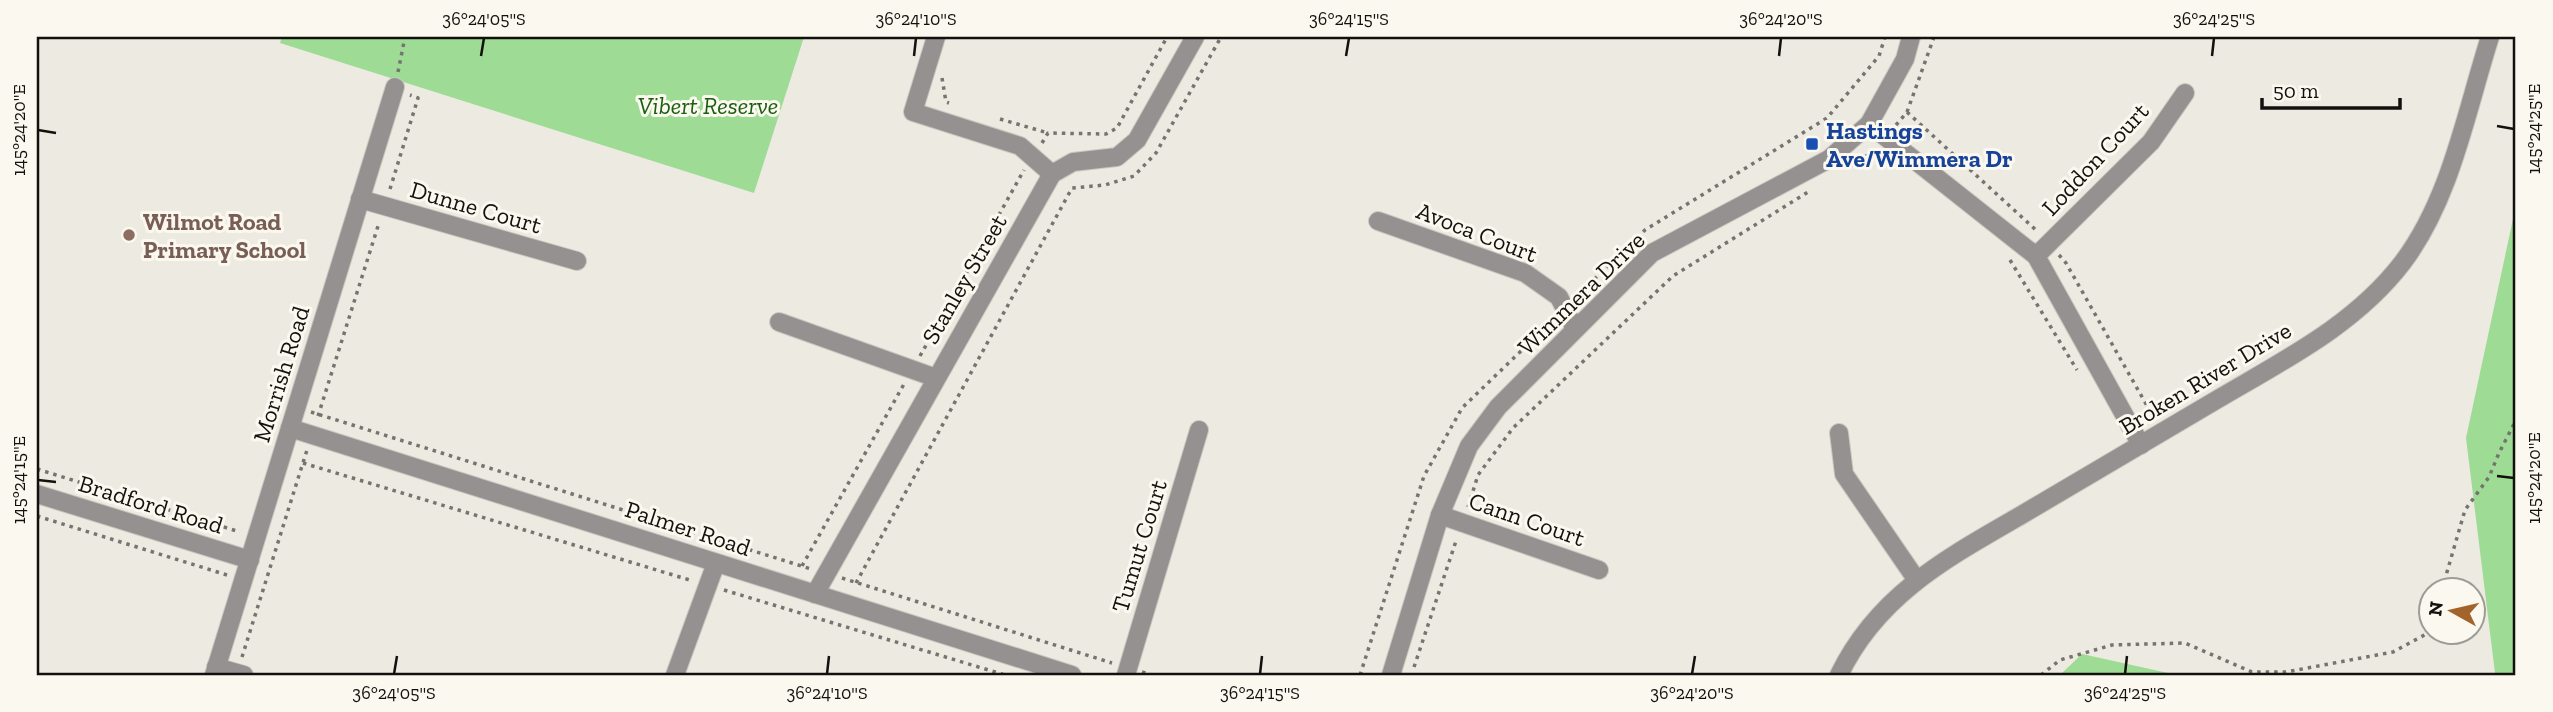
<svg xmlns="http://www.w3.org/2000/svg" width="2553" height="712" font-family="'Zilla Slab',serif">
  <style>
    .green { fill: #9edb95 }
    .lines { fill: none; stroke-linecap: round; stroke-linejoin: round }
    .street-casing { stroke: #cac7c0; stroke-width: 20 }
    .path { stroke: #76746e; stroke-width: 3.5; stroke-dasharray: 3.5 5; stroke-linecap: butt }
    .street { stroke: #959191; stroke-width: 18 }
    .ticks { fill: none; stroke: #12110e; stroke-width: 2.5 }
    .transit-dot { fill: #1a4fb4; stroke: #faf8ef; stroke-width: 2.5 }
    .education-dot { fill: #8d6e63; stroke: #faf8ef; stroke-width: 2.5 }
    .labels { text-anchor: middle; dominant-baseline: central; stroke-width: 6; stroke-linejoin: round; paint-order: stroke }
    .park-label { font-size: 24px; font-style: italic; fill: #1a5e10; stroke: #faf8ef }
    .transit-label { font-size: 24px; font-weight: bold; fill: #164399; stroke: #faf8ef; text-anchor: start }
    .street-label { font-size: 24px; fill: #12110e; stroke: #faf8ef }
    .education-label { font-size: 24px; font-weight: bold; fill: #785e54; stroke: #faf8ef; text-anchor: start }
    .neatline { fill: none; stroke: #12110e; stroke-width: 2.5 }
    .ticks-label { font-size: 18px; text-anchor: middle; fill: #12110e }
  </style>
  <rect width="100%" height="100%" fill="#edeae2"/>
  <g class="green">
    <path d="M282,37H804L754,193L280,43Z"/>
    <path d="M2516,205V675H2489L2495,673L2466,438Z"/>
    <path d="M2082,654L2177,675H2060Z"/>
  </g>
  <g class="lines">
    <g class="street-casing">
      <g id="street">
        <path d="M936,37L913,112L1020,146L1052,174"/>
        <path d="M1869,124L2036,256L2141,445"/>
        <path d="M360,199L577,261"/>
        <path d="M1378,221L1525,273L1559,297L1575,329"/>
        <path d="M2036,256L2151,142L2185,93"/>
        <path d="M779,322L936,378"/>
        <path d="M290,428L1072,675"/>
        <path d="M1839,433L1844,474L1916,579"/>
        <path d="M37,494L250,560"/>
        <path d="M1440,515L1599,570"/>
        <path d="M815,594L1052,174L1073,162L1117,157L1137,140L1195,37"/>
        <path d="M216,667L244,675"/>
        <path d="M214,675L395,87"/>
        <path d="M675,675L716,563"/>
        <path d="M1126,675L1199,430"/>
        <path d="M1391,675L1440,515L1469,446L1498,407L1652,253L1829,159L1869,124L1905,59L1911,37"/>
        <path d="M1839,675C1877,596 1945,559 2018,517C2084,478 2151,439 2218,399C2284,360 2355,325 2403,262C2451,198 2466,112 2490,37"/>
      </g>
    </g>
    <g class="path">
      <path d="M398,72L405,37"/>
      <path d="M942,78L946,102L949,103"/>
      <path d="M1907,112L2037,231"/>
      <path d="M1000,119L1048,133"/>
      <path d="M1896,125L1907,112L1934,37"/>
      <path d="M1042,143L1048,133L1106,134L1117,128L1167,37"/>
      <path d="M1850,166L1876,150"/>
      <path d="M390,189L418,98L410,95"/>
      <path d="M2059,255L2066,263L2150,411"/>
      <path d="M2010,260L2077,370"/>
      <path d="M1576,297L1645,230L1827,118L1879,56L1885,37"/>
      <path d="M920,356L1024,170"/>
      <path d="M311,412L811,569"/>
      <path d="M318,416L379,223"/>
      <path d="M303,463L693,581"/>
      <path d="M37,469L240,532"/>
      <path d="M1468,507L1478,475L1513,428L1673,276L1808,192"/>
      <path d="M37,516L227,575"/>
      <path d="M802,566L904,384"/>
      <path d="M842,578L1112,663"/>
      <path d="M856,583L1072,188L1105,185L1134,176L1156,153L1221,37"/>
      <path d="M724,590L1005,675"/>
      <path d="M2444,590L2447,572L2465,510L2489,477L2499,453L2516,420"/>
      <path d="M242,657L307,450"/>
      <path d="M1414,667L1457,538"/>
      <path d="M1142,672L1152,675"/>
      <path d="M1360,675L1424,476L1462,408L1551,322"/>
      <path d="M2041,675L2060,660L2112,645L2185,643L2252,672H2286L2393,652L2428,633L2430,628"/>
    </g>
    <use href="#street" class="street"/>
  </g>
  <path class="ticks" d="M481,56L484,38M914,56L916,38M1346,56L1349,38M1779,56L1781,38M2212,56L2214,38M2497,126L2514,129M38,130L56,133M2497,476L2514,478M38,480L56,482M394,674L397,656M827,674L829,656M1260,674L1262,656M1692,674L1695,656M2125,674L2127,656"/>
  <rect class="transit-dot" x="1805" y="137" width="14" height="14" rx="3.5"/>
  <circle class="education-dot" cx="129" cy="235" r="7"/>
  <g class="labels">
    <g class="park-label">
      <text x="708" y="105">Vibert Reserve</text>
    </g>
    <g class="transit-label">
      <text x="1826" y="130">Hastings<tspan x="1826" dy="28">Ave/Wimmera Dr</tspan></text>
    </g>
    <g class="street-label">
      <text transform="translate(2095 159) rotate(-47)">Loddon Court</text>
      <text transform="translate(476 207) rotate(16)">Dunne Court</text>
      <text transform="translate(1477 232) rotate(21)">Avoca Court</text>
      <text transform="translate(964 279) rotate(-60)">Stanley Street</text>
      <text transform="translate(1581 293) rotate(-44)">Wimmera Drive</text>
      <text transform="translate(281 374) rotate(-73)">Morrish Road</text>
      <text transform="translate(2205 378) rotate(-31)">Broken River Drive</text>
      <text transform="translate(151 504) rotate(17)">Bradford Road</text>
      <text transform="translate(1527 519) rotate(19)">Cann Court</text>
      <text transform="translate(688 528) rotate(18)">Palmer Road</text>
      <text transform="translate(1139 546) rotate(-73)">Tumut Court</text>
    </g>
    <g class="education-label">
      <text x="143" y="221">Wilmot Road<tspan x="143" dy="28">Primary School</tspan></text>
    </g>
  </g>
  <rect width="2553" height="712" fill="none" stroke="#faf8ef" stroke-width="77"/>
  <g transform="translate(2452 611) rotate(278)"><circle r="33" fill="#faf8ef" stroke="#9d9c95" stroke-width="2"/>
  <path d="M0-5L12 26L0 18L-12 26Z" fill="#a3642b"/>
  <text y="-10" font-size="19" font-weight="bold" text-anchor="middle" fill="#12110e">N</text>
  </g>
  <path d="M2262 98v10h138v-10" fill="none" stroke="#12110e" stroke-width="3.5"/>
  <text x="2273" y="98" font-size="21" fill="#12110e" stroke="#faf8ef" stroke-width="5" paint-order="stroke">50 m</text>
  <rect x="38" y="38" width="2476" height="636" class="neatline"/>
  <g class="ticks-label">
    <text x="484" y="25">36°24'05"S</text>
    <text x="916" y="25">36°24'10"S</text>
    <text x="1349" y="25">36°24'15"S</text>
    <text x="1781" y="25">36°24'20"S</text>
    <text x="2214" y="25">36°24'25"S</text>
    <text transform="translate(2534 129) rotate(-90)" y="6">145°24'25"E</text>
    <text transform="translate(19 130) rotate(-90)" y="6">145°24'20"E</text>
    <text transform="translate(2534 478) rotate(-90)" y="6">145°24'20"E</text>
    <text transform="translate(19 480) rotate(-90)" y="6">145°24'15"E</text>
    <text x="394" y="699">36°24'05"S</text>
    <text x="827" y="699">36°24'10"S</text>
    <text x="1260" y="699">36°24'15"S</text>
    <text x="1692" y="699">36°24'20"S</text>
    <text x="2125" y="699">36°24'25"S</text>
  </g>
</svg>
